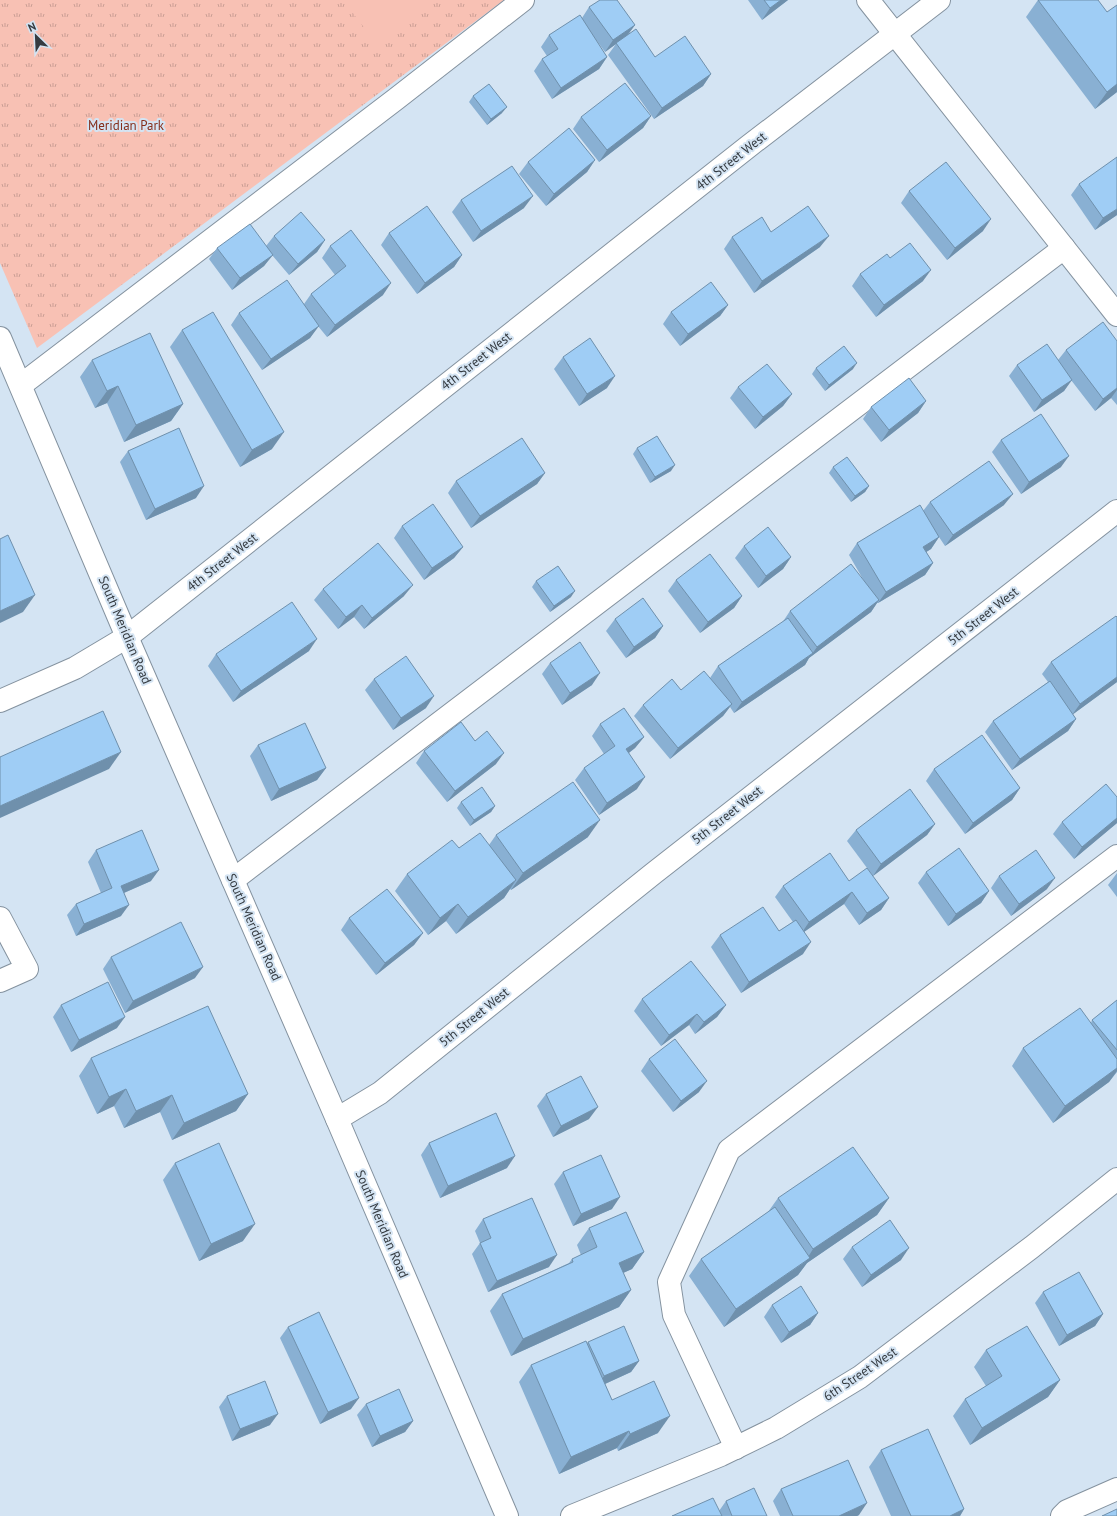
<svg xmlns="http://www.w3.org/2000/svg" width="1117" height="1516" font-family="'PT Sans',sans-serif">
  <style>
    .grass { fill: url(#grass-tufts) }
    .garden { fill: #f8c1b4 }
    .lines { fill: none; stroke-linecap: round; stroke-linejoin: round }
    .minor-casing { stroke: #84929f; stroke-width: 24 }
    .minor { stroke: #fff; stroke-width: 22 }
    .wall { fill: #89b0d3 }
    .shaded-wall { fill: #6f90ac }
    .building { fill: #9fcdf5; stroke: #6f90ac }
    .labels { text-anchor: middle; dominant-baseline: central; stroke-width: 4; stroke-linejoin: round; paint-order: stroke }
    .park-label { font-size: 13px; fill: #852e1b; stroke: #d4e4f3 }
    .street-label { font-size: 13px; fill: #353b41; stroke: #d4e4f3 }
  </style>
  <defs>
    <pattern id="grass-tufts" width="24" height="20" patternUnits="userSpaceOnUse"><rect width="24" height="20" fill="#f8c1b4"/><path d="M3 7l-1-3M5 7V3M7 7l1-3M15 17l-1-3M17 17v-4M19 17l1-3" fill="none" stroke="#ca9e94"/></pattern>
  </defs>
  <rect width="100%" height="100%" fill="#d4e4f3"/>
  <path class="grass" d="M0,0H504L37,348L0,263Z"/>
  <path class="garden" d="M343,0H431L375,42Z"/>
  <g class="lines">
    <g class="minor-casing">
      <g id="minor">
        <path d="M868,0L1117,315"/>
        <path d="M0,338L127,637L337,1119L507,1516"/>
        <path d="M21,385L396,99L523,0"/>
        <path d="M0,701L75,668L127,637L749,146L939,0"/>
        <path d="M233,880L1064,248"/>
        <path d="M0,918L27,969L0,981"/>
        <path d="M337,1119L380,1093L654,873L1117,511"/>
        <path d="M736,1448L674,1315L669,1282L729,1150L1117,856"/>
        <path d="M572,1516L721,1455L776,1428L860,1377L1032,1247L1117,1179"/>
        <path d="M1062,1516L1067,1511L1117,1489"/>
      </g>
    </g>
    <use href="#minor" class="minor"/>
  </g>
  <g class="wall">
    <path d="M748,0H788L762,20Z"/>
    <path d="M1038,0L1107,12L1117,92L1095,109L1026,17Z"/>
    <path d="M589,7L635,25L627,35L655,57L711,74L703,86L654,119L608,55L616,44L605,52L594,37L607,57L599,69L552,99L534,71L542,59L547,56L541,47L549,35L582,18Z"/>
    <path d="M473,96L502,113L487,125L469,102Z"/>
    <path d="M651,116L643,128L599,162L573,129L581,117Z"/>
    <path d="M595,160L587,172L546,206L519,174L528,162Z"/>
    <path d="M1079,184L1117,215L1095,230L1071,195Z"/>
    <path d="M909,191L983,231L947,260L901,203Z"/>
    <path d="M461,200L524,208L473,242L452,212Z"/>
    <path d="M771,232L820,247L754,293L724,249L732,237Z"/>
    <path d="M389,233L462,255L454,267L417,294L381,245Z"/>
    <path d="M274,236L325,240L317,252L289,275L272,255L264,266L232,290L209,259L217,248L266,246Z"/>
    <path d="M330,246L383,295L327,337L318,326L310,338L262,370L231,325L239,313L304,304L311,294L335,275L322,258Z"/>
    <path d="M860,274L923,281L876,317L852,286Z"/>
    <path d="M728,305L720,316L680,346L663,324L671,312Z"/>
    <path d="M182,330L272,449L240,467L170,347Z"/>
    <path d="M1117,341V405L1111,398L1095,411L1071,380L1064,391L1034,412L1009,376L1017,365L1058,360L1066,350Z"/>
    <path d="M563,357L607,388L579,406L554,369Z"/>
    <path d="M92,360L183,404L171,421L124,442L107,403L95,408L80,377Z"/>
    <path d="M816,368L853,369L825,391L812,374Z"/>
    <path d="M738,387L792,394L783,406L755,429L730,398Z"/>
    <path d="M926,401L918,413L881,442L863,419L871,407Z"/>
    <path d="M1001,440L1061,467L1021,494L992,452Z"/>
    <path d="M637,448L671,471L650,483L633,454Z"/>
    <path d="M128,451L196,498L146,520L120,462Z"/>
    <path d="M833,467L869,486L865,492L851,502L829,473Z"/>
    <path d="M545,473L537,484L471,528L448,493L456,481Z"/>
    <path d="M930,502L1004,505L945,546L939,537L931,549L926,552L933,563L925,575L878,603H877L871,612L809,658L805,665L734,713L730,707L723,716L670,759L634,716L643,705L710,678L718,666L782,623L790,611L864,581L849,555L857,543L923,511Z"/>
    <path d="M402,526L463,547L454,558L424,580L394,538Z"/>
    <path d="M744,546L791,557L783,569L758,588L735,558Z"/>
    <path d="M676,580L742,596L734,608L700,633L668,591Z"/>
    <path d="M536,581L571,597L550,612L532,587Z"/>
    <path d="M323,589L404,596L364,629L354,617L338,629L314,600Z"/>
    <path d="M1117,617V682L1073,714L1076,719L1068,731L1012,770L985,732L993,721L1048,682L1042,674L1051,662Z"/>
    <path d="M615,619L663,626L655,638L626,658L606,631Z"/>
    <path d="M309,651L233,702L208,666L216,654Z"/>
    <path d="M550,663L592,685L562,705L542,674Z"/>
    <path d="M374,679L426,708L393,730L365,690Z"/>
    <path d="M600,724L644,737L635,748L629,753L637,789L599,815L575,780L584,768L604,754L592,736Z"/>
    <path d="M475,741L496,764L447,802L416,763L424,751Z"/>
    <path d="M258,745L326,768L317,780L271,801L250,756Z"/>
    <path d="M934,769L1020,788L1012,800L965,834L926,781Z"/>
    <path d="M1117,797V823L1074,859L1053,834L1062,822Z"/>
    <path d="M461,802L495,806L491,812L470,826L457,808Z"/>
    <path d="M935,824L927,835L873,876L847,841L856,830Z"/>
    <path d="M496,835L588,837L511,890L510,889L504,898L456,934L446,921L428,935L395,891L407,874L489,845Z"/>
    <path d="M96,850L151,881L124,893L121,916L76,936L67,915L76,904L101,893L88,862Z"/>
    <path d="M926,872L989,891L981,903L948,926L918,883Z"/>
    <path d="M1117,873V897L1108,885Z"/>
    <path d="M999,876L1047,889L1011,916L991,888Z"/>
    <path d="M849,881L889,898L881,910L859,925L844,904L804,932L803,954L741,993L711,947L720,935L779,931L793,922L775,897L783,886Z"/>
    <path d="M349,918L423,933L414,945L376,975L341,930Z"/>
    <path d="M111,957L195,978L125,1013L103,969Z"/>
    <path d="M642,999L726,1005L717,1017L695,1034L689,1025L661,1046L634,1011Z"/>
    <path d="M1117,1000V1072L1109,1082L1053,1123L1012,1066L1023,1048L1091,1023L1092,1020Z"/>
    <path d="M61,1005L117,1028L71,1052L53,1017Z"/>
    <path d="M91,1058L248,1094L236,1111L172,1140L160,1112L124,1128L114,1106L97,1114L79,1076Z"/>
    <path d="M649,1059L699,1092L673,1112L641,1071Z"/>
    <path d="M546,1094L589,1119L553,1137L537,1106Z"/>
    <path d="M429,1143L507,1168L440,1198L421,1155Z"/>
    <path d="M175,1163L243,1241L199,1261L163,1180Z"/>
    <path d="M563,1172L612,1209L573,1226L554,1184Z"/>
    <path d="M778,1198H889L877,1215L807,1263L798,1275L724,1327L689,1276L701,1259L768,1212Z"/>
    <path d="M483,1219L549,1267L488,1292L472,1254L480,1243L475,1231Z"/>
    <path d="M589,1228L644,1252L632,1269L623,1273L631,1290L619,1307L511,1356L490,1311L502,1294L569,1263L572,1259L581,1255L577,1245Z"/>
    <path d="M852,1247L901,1260L862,1287L843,1259Z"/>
    <path d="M1043,1292L1103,1314L1095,1326L1059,1346L1035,1303Z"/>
    <path d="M772,1305L818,1313L810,1325L781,1343L764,1317Z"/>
    <path d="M288,1327L351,1409L320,1424L280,1338Z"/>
    <path d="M588,1342L639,1361L631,1372L605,1384L612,1400L658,1433L618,1451L617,1448L559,1474L519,1382L531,1365L587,1343Z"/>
    <path d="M986,1350L1060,1380L1048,1397L970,1445L953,1416L965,1399L986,1386L974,1367Z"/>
    <path d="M227,1396L270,1425L232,1441L219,1407Z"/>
    <path d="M366,1404L413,1421L405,1432L372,1447L357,1415Z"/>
    <path d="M881,1450L964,1509L960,1516H891L869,1467Z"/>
    <path d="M781,1489L859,1515L857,1516H780L773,1501Z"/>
    <path d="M726,1501L767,1516H672L719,1511Z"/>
  </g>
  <g class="shaded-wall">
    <path d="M781,0H788L762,20L770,8Z"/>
    <path d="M635,25L627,36L605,52L613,40Z"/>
    <path d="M607,57L599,69L552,99L561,88Z"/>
    <path d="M711,74L703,86L654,119L662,108Z"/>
    <path d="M1117,84V92L1095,109L1107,92Z"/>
    <path d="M507,107L502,113L487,125L491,119Z"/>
    <path d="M651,116L643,128L599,162L607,150Z"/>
    <path d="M595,160L587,172L546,206L554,194Z"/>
    <path d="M533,196L524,208L473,242L481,231Z"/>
    <path d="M1117,209V215L1095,230L1103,218Z"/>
    <path d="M991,219L983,231L947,260L955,248Z"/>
    <path d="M829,236L820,247L754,293L762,281Z"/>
    <path d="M325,240L317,252L289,275L298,264Z"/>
    <path d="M273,255L264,266L232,290L240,278Z"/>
    <path d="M462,255L454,267L417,294L425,283Z"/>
    <path d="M931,270L923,281L876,317L884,305Z"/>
    <path d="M391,283L383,295L327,337L335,325Z"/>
    <path d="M728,305L720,316L680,346L688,334Z"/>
    <path d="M319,326L310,338L262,370L271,359Z"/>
    <path d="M857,363L853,369L825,391L829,385Z"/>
    <path d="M615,376L607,388L579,406L587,394Z"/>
    <path d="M1072,380L1064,391L1034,412L1042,400Z"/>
    <path d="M118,386L107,403L95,408L107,391Z"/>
    <path d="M1117,388V390L1111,398L1095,411L1103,399Z"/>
    <path d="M792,394L783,406L755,429L763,417Z"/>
    <path d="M926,401L918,413L881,442L889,430Z"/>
    <path d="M183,404L171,421L124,442L136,425Z"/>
    <path d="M284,432L272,449L240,467L252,450Z"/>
    <path d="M1069,456L1061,467L1021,494L1029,482Z"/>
    <path d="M675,465L671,471L650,483L655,477Z"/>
    <path d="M545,473L537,484L471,528L480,516Z"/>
    <path d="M204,486L196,498L146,520L155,509Z"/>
    <path d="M869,486L865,492L851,502L855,496Z"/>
    <path d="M1013,494L1004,505L945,546L953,535Z"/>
    <path d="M939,537L931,549L915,559L923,547Z"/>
    <path d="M463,547L454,558L424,580L432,568Z"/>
    <path d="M791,557L783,569L758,588L766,576Z"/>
    <path d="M933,563L925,575L878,603L886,592Z"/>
    <path d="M413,585L404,596L364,629L372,618Z"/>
    <path d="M575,591L571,597L550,612L554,606Z"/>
    <path d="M35,595L23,612L0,623V611Z"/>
    <path d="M742,596L734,608L700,633L708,622Z"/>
    <path d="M879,600L871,612L809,658L805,665L734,713L742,702L812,654L817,647Z"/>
    <path d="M362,605L354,617L338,629L346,617Z"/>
    <path d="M663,626L655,638L626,658L634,647Z"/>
    <path d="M317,639L309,651L233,702L241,691Z"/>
    <path d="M600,673L592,685L562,705L570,693Z"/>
    <path d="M1117,677V682L1072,715L1080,704Z"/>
    <path d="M434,696L426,708L393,730L401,718Z"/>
    <path d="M732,704L723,716L670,759L678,748Z"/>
    <path d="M1076,719L1068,731L1012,770L1020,759Z"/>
    <path d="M644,737L635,748L618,761L626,749Z"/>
    <path d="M121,752L109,769L0,818V806Z"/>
    <path d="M504,753L496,764L447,802L455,791Z"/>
    <path d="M326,768L317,780L271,801L279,789Z"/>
    <path d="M645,777L637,789L599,815L607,803Z"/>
    <path d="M1020,788L1012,800L965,834L973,823Z"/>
    <path d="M495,806L491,812L470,826L474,820Z"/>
    <path d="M1117,818V823L1074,859L1082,847Z"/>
    <path d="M600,820L588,837L511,890L523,873Z"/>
    <path d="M935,824L927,835L873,876L881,864Z"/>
    <path d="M159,870L151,881L112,898L121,886Z"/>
    <path d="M1055,878L1047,889L1011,916L1019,904Z"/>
    <path d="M516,880L504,898L456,934L468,917Z"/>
    <path d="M989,891L981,903L948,926L956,914Z"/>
    <path d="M852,892L844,904L801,934L809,922Z"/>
    <path d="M889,898L881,910L859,925L867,913Z"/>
    <path d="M458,904L446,921L428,935L440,918Z"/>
    <path d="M129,905L121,916L76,936L84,924Z"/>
    <path d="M423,933L414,945L376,975L385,963Z"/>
    <path d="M811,942L803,954L741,993L749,982Z"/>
    <path d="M203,967L195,978L125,1013L133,1001Z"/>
    <path d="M726,1005L717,1017L695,1034L704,1022Z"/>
    <path d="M697,1014L689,1025L661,1046L669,1035Z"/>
    <path d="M125,1017L117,1028L71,1052L79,1040Z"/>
    <path d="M1117,1068V1071L1109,1082L1053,1123L1065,1106Z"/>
    <path d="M707,1081L699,1092L673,1112L681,1101Z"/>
    <path d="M126,1089L114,1106L97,1114L109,1097Z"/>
    <path d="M248,1094L236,1111L172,1140L184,1123Z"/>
    <path d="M172,1095L160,1112L124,1128L136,1111Z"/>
    <path d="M598,1107L589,1119L553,1137L561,1126Z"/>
    <path d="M515,1156L507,1168L440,1198L448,1186Z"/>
    <path d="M620,1197L612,1209L573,1226L581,1214Z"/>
    <path d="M889,1198L877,1215L807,1263L798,1275L724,1327L736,1309L805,1262L813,1249Z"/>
    <path d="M255,1224L243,1241L199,1261L211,1244Z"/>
    <path d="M909,1248L901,1260L862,1287L871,1275Z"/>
    <path d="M644,1252L632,1269L607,1280L619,1263Z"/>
    <path d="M557,1255L549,1267L488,1292L497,1281Z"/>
    <path d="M631,1290L619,1307L511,1356L523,1339Z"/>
    <path d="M818,1313L810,1325L781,1343L789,1332Z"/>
    <path d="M1103,1314L1095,1326L1059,1346L1067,1335Z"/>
    <path d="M639,1361L631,1372L596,1388L604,1376Z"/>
    <path d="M1060,1380L1048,1397L970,1445L982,1428Z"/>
    <path d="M359,1398L351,1409L320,1424L328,1412Z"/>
    <path d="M278,1414L270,1425L232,1441L240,1429Z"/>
    <path d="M670,1416L658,1433L618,1451L630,1434Z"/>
    <path d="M413,1421L405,1432L372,1447L380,1436Z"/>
    <path d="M629,1431L617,1448L559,1474L571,1457Z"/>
    <path d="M867,1503L859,1515L857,1516H839Z"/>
    <path d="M964,1509L960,1516H950Z"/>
  </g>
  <g class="building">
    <path d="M600,0H617L635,25L613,40L589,7Z"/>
    <path d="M764,0H781L770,8Z"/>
    <path d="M1038,0H1098L1107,12L1117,5V84L1107,92Z"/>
    <path d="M580,15L607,57L561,88L542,59L558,49L549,35Z"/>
    <path d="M636,29L655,57L685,36L711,74L662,108L616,43Z"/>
    <path d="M625,83L651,116L607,150L581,117Z"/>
    <path d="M489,84L507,107L491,119L473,96Z"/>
    <path d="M569,128L595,160L554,194L528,162Z"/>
    <path d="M1117,157V209L1103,218L1079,184Z"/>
    <path d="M946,162L991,219L955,248L909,191Z"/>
    <path d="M512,166L533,196L481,231L461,200Z"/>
    <path d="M427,206L462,255L425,283L389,233Z"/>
    <path d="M808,206L829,236L762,281L732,237L762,217L771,232Z"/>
    <path d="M301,212L325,240L298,264L274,236Z"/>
    <path d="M250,224L273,255L240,278L217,248Z"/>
    <path d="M351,230L391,283L335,325L311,294L346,266L330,246Z"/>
    <path d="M910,243L931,270L884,305L860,274L887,254L890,258Z"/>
    <path d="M287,280L319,326L271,359L239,313Z"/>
    <path d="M711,282L728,305L688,334L671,312Z"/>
    <path d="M213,312L284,432L252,450L182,330Z"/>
    <path d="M1103,322L1117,341V388L1103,399L1066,350Z"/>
    <path d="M150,333L183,404L136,425L118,386L107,391L92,360Z"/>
    <path d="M590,338L615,376L587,394L563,357Z"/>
    <path d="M1047,344L1072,380L1042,400L1017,365Z"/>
    <path d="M844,346L857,363L829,385L816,368Z"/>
    <path d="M767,364L792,394L763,417L738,387Z"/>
    <path d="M909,378L926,401L889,430L871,407Z"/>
    <path d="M1041,414L1069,456L1029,482L1001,440Z"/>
    <path d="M179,428L204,486L155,509L128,451Z"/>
    <path d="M657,436L675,465L655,477L637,448Z"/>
    <path d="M522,438L545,473L480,516L456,481Z"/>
    <path d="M847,457L869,486L855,496L833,467Z"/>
    <path d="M989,461L1013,494L953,535L930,502Z"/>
    <path d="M433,504L463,547L432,568L402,526Z"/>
    <path d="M920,505L939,537L923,547L933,563L886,592L857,543Z"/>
    <path d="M768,527L791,557L766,576L744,546Z"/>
    <path d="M8,535L35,595L0,611V539Z"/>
    <path d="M378,543L413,585L372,618L362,605L346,617L323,589Z"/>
    <path d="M710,554L742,596L708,622L676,580Z"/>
    <path d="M851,564L879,600L817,647L790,611Z"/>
    <path d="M558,566L575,591L554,606L536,581Z"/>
    <path d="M643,598L663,626L634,647L615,619Z"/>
    <path d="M292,602L317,639L241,691L216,654Z"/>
    <path d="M1116,616L1117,617V677L1080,704L1051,662Z"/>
    <path d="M788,618L813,653L742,702L718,666Z"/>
    <path d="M580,642L600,673L570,693L550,663Z"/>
    <path d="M406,656L434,696L401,718L374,679Z"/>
    <path d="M704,671L732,704L678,748L643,705L672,679L681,690Z"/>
    <path d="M1050,681L1076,719L1020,759L993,721Z"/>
    <path d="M624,708L644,737L626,749L645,777L607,803L584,768L615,746L600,724Z"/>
    <path d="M103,711L121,752L0,806V757Z"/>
    <path d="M461,722L475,741L487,731L504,753L455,791L424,751Z"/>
    <path d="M305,723L326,768L279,789L258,745Z"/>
    <path d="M982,735L1020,788L973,823L934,769Z"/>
    <path d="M573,782L600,820L523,873L496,835Z"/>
    <path d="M1106,784L1117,797V818L1082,847L1062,822Z"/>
    <path d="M482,787L495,806L474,820L461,802Z"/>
    <path d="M910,789L935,824L881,864L856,830Z"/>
    <path d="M142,830L159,870L121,886L129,905L84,924L76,904L112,888L96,850Z"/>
    <path d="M480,833L516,880L468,917L458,904L440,918L407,874L452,840L459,848Z"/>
    <path d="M959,848L989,891L956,914L926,872Z"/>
    <path d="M1036,850L1055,878L1019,904L999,876Z"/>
    <path d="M830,853L849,881L867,868L889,898L867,913L852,892L809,922L783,886Z"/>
    <path d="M387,889L423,933L385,963L349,918Z"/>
    <path d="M763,907L779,931L796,920L811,942L749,982L720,935Z"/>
    <path d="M181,922L203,967L133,1001L111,957Z"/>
    <path d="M691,961L726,1005L704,1022L697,1014L669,1035L642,999Z"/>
    <path d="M108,982L125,1017L79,1040L61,1005Z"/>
    <path d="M1117,1000V1050L1092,1020Z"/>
    <path d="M208,1006L248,1094L184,1123L172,1095L136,1111L126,1089L109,1097L91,1058Z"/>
    <path d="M1080,1008L1117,1059V1068L1065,1106L1023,1048Z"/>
    <path d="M675,1039L707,1081L681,1101L649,1059Z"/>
    <path d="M581,1076L598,1107L561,1126L546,1094Z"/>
    <path d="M496,1113L515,1156L448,1186L429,1143Z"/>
    <path d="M219,1143L255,1224L211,1244L175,1163Z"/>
    <path d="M853,1147L889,1198L813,1249L778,1198Z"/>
    <path d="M601,1155L620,1197L581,1214L563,1172Z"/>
    <path d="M532,1198L557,1255L497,1281L480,1243L491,1238L483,1219Z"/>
    <path d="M775,1207L810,1258L736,1309L701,1259Z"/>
    <path d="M626,1212L644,1252L619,1263L631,1290L523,1339L502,1294L573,1262L572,1259L597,1247L589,1228Z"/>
    <path d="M890,1220L909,1248L871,1275L852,1247Z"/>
    <path d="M1079,1272L1103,1314L1067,1335L1043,1292Z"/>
    <path d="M801,1286L818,1313L789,1332L772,1305Z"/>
    <path d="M319,1312L359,1398L328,1412L288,1327Z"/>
    <path d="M624,1326L639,1361L604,1376L588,1342Z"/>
    <path d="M1027,1326L1060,1380L982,1428L965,1399L1002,1376L986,1350Z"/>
    <path d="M586,1341L612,1400L654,1381L670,1416L630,1434L629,1431L571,1457L531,1365Z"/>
    <path d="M265,1381L278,1414L240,1429L227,1396Z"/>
    <path d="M399,1389L413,1421L380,1436L366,1404Z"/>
    <path d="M928,1429L964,1509L950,1516H911L881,1450Z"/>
    <path d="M848,1460L867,1503L839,1516H793L781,1489Z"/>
    <path d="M754,1488L767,1516H732L726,1501Z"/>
    <path d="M713,1498L722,1516H672Z"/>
    <path d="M1117,1509V1516H1102Z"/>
  </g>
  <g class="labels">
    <g class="park-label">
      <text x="126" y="125">Meridian Park</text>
    </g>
    <g class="street-label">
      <text transform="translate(731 161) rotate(-38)">4th Street West</text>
      <text transform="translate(476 361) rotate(-38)">4th Street West</text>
      <text transform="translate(222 562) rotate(-38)">4th Street West</text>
      <text transform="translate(983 616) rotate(-38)">5th Street West</text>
      <text transform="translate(125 630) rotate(67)">South Meridian Road</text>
      <text transform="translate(727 815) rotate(-38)">5th Street West</text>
      <text transform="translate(254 927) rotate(66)">South Meridian Road</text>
      <text transform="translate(474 1017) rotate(-39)">5th Street West</text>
      <text transform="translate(382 1224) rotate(67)">South Meridian Road</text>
      <text transform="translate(860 1374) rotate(-34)">6th Street West</text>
    </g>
  </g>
  <g transform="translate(36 36) rotate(336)" stroke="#d4e4f3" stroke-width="3" paint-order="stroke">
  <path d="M0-3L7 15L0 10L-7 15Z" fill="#353b41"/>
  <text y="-6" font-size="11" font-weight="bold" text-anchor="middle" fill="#353b41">N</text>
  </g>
</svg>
